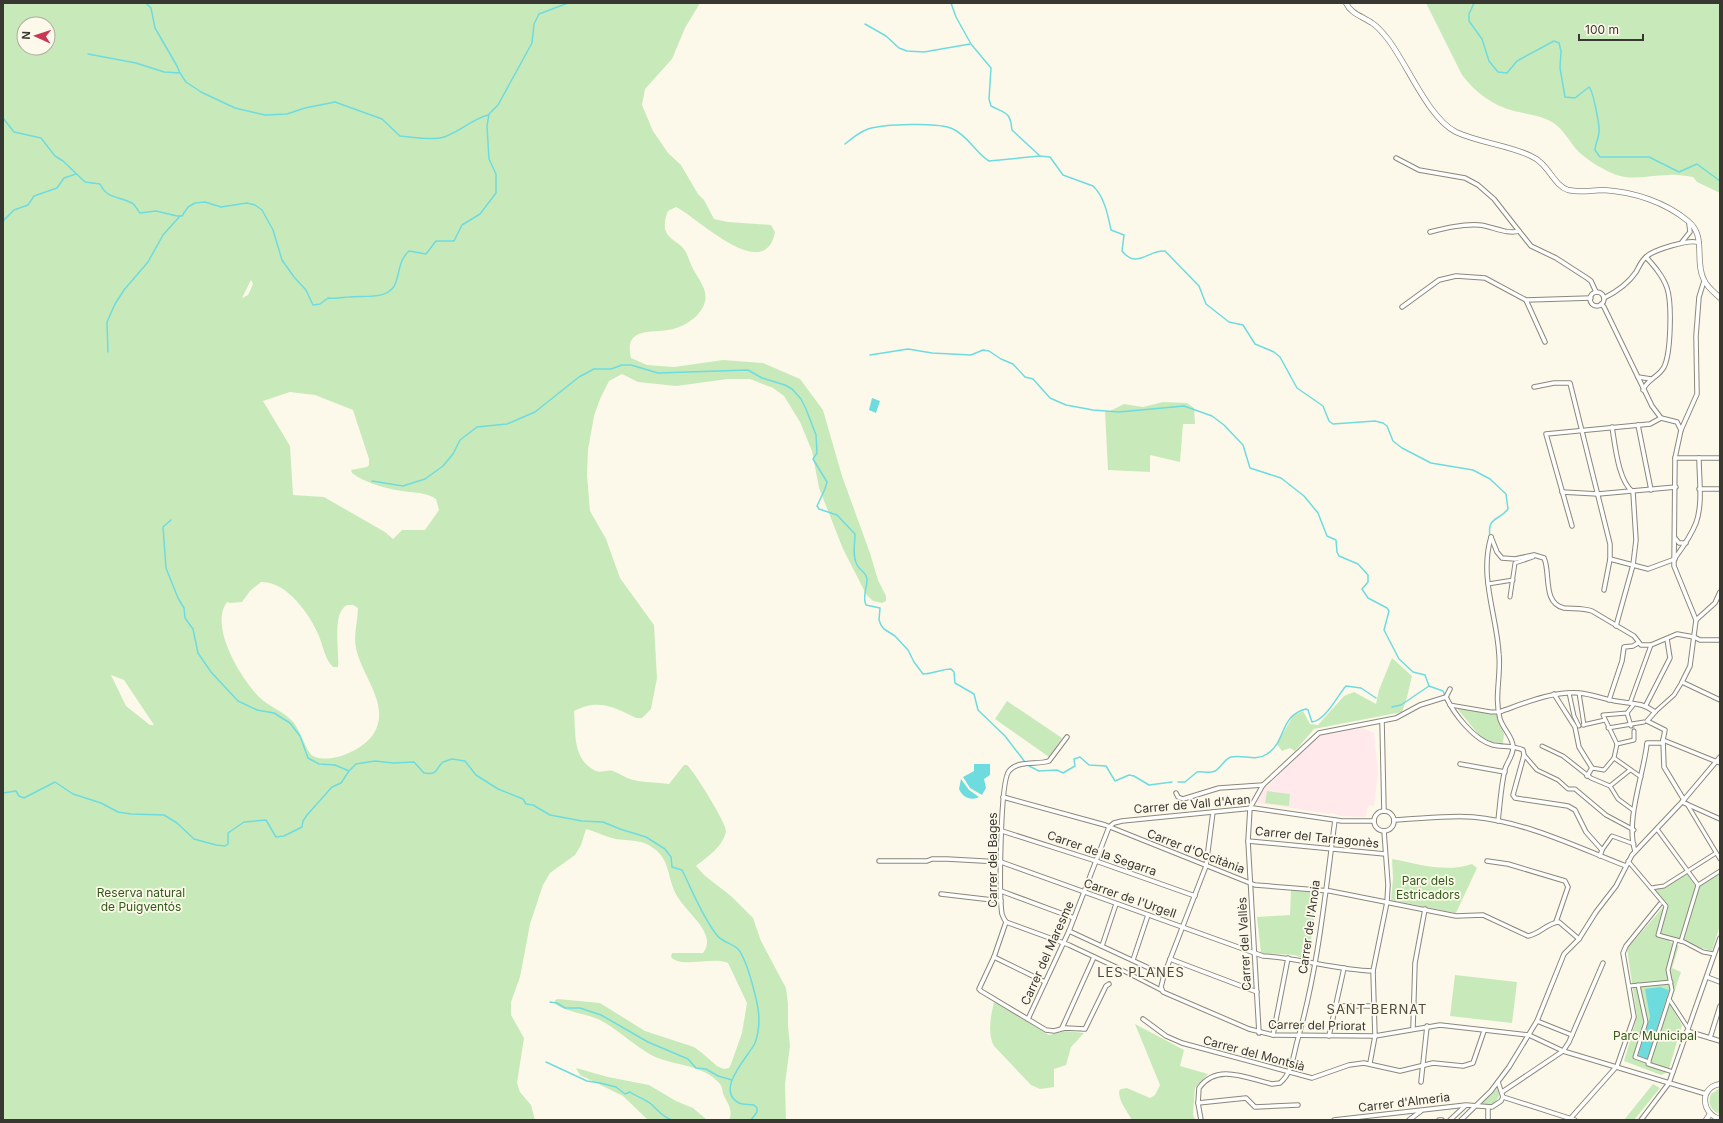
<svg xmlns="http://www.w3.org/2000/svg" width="1723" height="1123" font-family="Inter,sans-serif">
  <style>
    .education { fill: #ffe9eb }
    .green { fill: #c8eaba; fill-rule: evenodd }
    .water { fill: #6edbdf }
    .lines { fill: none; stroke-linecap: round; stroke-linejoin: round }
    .stream { stroke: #6edbdf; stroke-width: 1.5 }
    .pedestrian-tunnel { stroke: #d6d2c5; stroke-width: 3; stroke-dasharray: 3 1.5; stroke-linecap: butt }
    .pedestrian-casing { stroke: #8b877a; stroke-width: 5 }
    .minor-casing { stroke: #8b877a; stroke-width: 5.5 }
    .tertiary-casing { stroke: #8b877a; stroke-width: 6 }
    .pedestrian { stroke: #fff; stroke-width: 3 }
    .minor { stroke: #fff; stroke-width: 3.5 }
    .tertiary { stroke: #fff; stroke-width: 4.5 }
    .labels { text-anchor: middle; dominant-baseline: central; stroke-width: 3.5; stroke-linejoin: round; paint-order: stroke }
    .street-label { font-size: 12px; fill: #383731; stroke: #fdf9ea }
    .park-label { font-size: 12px; fill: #315a1a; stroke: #fdf9ea }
    .neighbourhood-label { font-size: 13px; letter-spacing: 1px; fill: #4d493d; stroke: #fdf9ea }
  </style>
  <rect width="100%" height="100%" fill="#fdf9ea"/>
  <path class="education" d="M1363,728L1374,733L1378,773L1374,806L1369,805L1367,809L1366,817L1341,816L1332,813L1330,814L1258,803L1257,801L1264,790L1313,740L1323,734L1341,730Z"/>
  <g class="green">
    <path d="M3,3H700L685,28L672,59L645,89L642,105L653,131L668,153L681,165L698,194L704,200L714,219L728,222L771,225L775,232C765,285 698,218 676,207L668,211C666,216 664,222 665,229C667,238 678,242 683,248C687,253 688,257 690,262C695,277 712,290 703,307C697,319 682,328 668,330C648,333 624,328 631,358L647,365L674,367L723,360L763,363L800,379L823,410L842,476L870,553L878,580L886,596V601L882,603L873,601L866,594L843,549L819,488L812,451L800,422L784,396L773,388L750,379H728L676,386L638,382L622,374L609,381L600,399L594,416L588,450L587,475L590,511L606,539L620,578L654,625L657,678L651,709L642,718C637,719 634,717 630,715C609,705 596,700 574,711C576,732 572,758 594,770C601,774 606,769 613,771C619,773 624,777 630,779C643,783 656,782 669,784L684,765H687C694,771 727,824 726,831C723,847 707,857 696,866L704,875L731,896L753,918L761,941L786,988L788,1004V1026L790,1046L785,1084L786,1120H729C733,1112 729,1105 725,1098C722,1093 723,1088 720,1084C703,1064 674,1066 653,1056C634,1046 619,1030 600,1020C585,1013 568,1013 555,1004V1000L558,999L600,1003L645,1031L694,1047L701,1052L717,1066L724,1069L729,1068L731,1064L742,1033L747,1003L728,963C713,956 681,969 671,957L672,953H703C707,948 708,942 706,936C701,921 685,910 677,896C667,879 671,860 653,848C641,838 626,842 612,838C603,836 595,831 586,829L581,845L575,855L550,873L543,885L530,924L520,977L511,1002V1015L524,1038L517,1083L520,1092L531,1105L535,1120H3ZM24,24H48V48H24ZM251,280L253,284L248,295L242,298ZM290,392L315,395L353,410L369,459V465L367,467L351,470L352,473C366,484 391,490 409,492C419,493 427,493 436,499L439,510L425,530H402L393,539L385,532L324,497L293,495L290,446L263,401ZM261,582C287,581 310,615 319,636C323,646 325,660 333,667H338C340,653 331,613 347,605H353L358,608C358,621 353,635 356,648C361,675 391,705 374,733C365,749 331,765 313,756C307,753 301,732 294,723C284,711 269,707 258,696C240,677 209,626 227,602L230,603L242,602L250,591ZM111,675L124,680L154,725H150L126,706Z"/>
    <path d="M1426,3H1720V193L1697,182L1693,177C1685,176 1676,174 1668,175C1651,175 1637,180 1620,176C1606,172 1586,160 1576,149C1568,139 1563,129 1552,122C1540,115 1526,114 1514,111C1492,105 1476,93 1462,75Z"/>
    <path d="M1163,402L1187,403L1194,408L1195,424H1183L1180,462L1150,455V472L1108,470L1105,411H1110L1124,404L1143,407Z"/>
    <path d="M1392,658L1412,676L1407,697L1402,712L1314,729L1295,751L1290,748L1282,751L1277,744L1293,716L1303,711L1310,724L1318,725L1344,696L1354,692L1376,704L1379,690Z"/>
    <path d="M1007,701L1062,738L1049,757L995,719Z"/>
    <path d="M1455,706L1496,714L1504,734L1503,743L1484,741Z"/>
    <path d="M1267,791L1290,794L1289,806L1265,803Z"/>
    <path d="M1392,859C1419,864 1445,873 1472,864L1477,868L1456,913L1391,900L1393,878Z"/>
    <path d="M1720,871V925L1712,951L1670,939V942L1679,946L1672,968L1681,972L1670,1004L1682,1025L1668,1072L1661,1075L1624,1061L1637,1017L1627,949L1664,906L1650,889L1663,887L1686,873L1696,887Z"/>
    <path d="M1291,890L1318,893L1308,960L1294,955L1261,953L1257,917L1290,915Z"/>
    <path d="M1455,975L1517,982L1512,1023L1450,1016Z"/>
    <path d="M994,1002L1049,1035L1066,1031L1084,1033L1071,1047L1066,1065L1054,1069V1087L1040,1089L1031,1085L994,1046C987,1033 991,1015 994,1002Z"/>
    <path d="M1135,1024L1184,1050L1180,1066L1208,1074L1195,1088L1193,1114L1195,1120H1132C1127,1111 1119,1102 1119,1091L1121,1089L1127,1088L1150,1098L1155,1095L1160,1085Z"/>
    <path d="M576,1068L608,1077L649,1085L676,1101L693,1108L707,1120H648L623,1096L580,1075Z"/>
    <path d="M1653,1084L1660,1088L1634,1120H1624Z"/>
    <path d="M1498,1088L1499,1096L1495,1103L1488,1106L1481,1104Z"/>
    <path d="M1720,1088V1114C1711,1111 1707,1103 1711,1094Z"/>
  </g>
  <g class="water">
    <path d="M872,398L880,401L876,413L869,410Z"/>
    <path d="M974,764H990V775L984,779L986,788L982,795L970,788L963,777L974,771Z"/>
    <path d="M961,779L969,790L979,797C971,801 963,798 959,789Z"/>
    <path d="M1660,987L1669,990L1647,1060L1638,1056L1650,1017L1645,989Z"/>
  </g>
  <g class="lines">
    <g class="stream">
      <path d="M146,3L151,8L155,28L177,66L180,73L186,82L201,92L235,108L265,115L287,114L305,108L335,102L382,119L400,136C414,137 431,141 444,137C460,132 472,119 488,115"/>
      <path d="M951,3L956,17L971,44L991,68L989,99L991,106C1006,114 1010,111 1012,130L1040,156L1050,157L1063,175L1093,186C1104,196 1108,215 1111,230L1124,235L1122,251C1137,270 1149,249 1165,251L1199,286L1206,304L1229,322L1243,325L1255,344L1274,352L1280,357L1297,388L1323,406L1329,421L1333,424L1375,421L1383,423L1387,426L1393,441L1402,448L1431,463L1473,470L1490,479L1506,494L1508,509C1498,522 1487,516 1490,537"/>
      <path d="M1474,3L1469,14V21L1482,39L1489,61L1498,72L1507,73L1517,61L1554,41L1559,43L1561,51L1560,68L1565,97L1575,98L1589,87C1593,90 1600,127 1599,132C1599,138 1595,144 1595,150L1600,157H1649L1679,172L1697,164L1720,181"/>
      <path d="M865,24L886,36L899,48L907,51L924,52L970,44"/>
      <path d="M88,54L136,63L164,72L180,73"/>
      <path d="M3,118L14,132L41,138L55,156L63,161L85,182L100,184C108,200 119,196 132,203C136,205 137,210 140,213L156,211L177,216H182L188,207L195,203L205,202L221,207L247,203L255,205L262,210L273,230L282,260L294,277L306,290L313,305L320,304L328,298C336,299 341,297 349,297C364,295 390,301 396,282C400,271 399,260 409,251L426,254L436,241H454L462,225L480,214L496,193V174L489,159L487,126L489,114L498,105L532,43L534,24L539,14L568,3"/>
      <path d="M845,144C852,138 860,132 868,129C884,124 939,122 953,129C968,136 976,153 989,161L1040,156"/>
      <path d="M3,221L14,210L28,205L34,196L57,188L64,178L76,174"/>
      <path d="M108,352L107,322L115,304L124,290L148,262L163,235L180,216"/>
      <path d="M870,355L908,349L932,353L971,355L983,350L989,351L1001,359L1013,364L1025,377L1033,379L1050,398L1066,405L1093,410L1119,412L1184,406L1212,416L1224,425L1243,445L1250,468L1281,478L1304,496L1318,513L1327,536L1336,540L1337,552L1339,556L1358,564L1368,575V582L1362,589L1368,598L1387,608L1389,611L1384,630L1399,659L1413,672L1425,675L1429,686"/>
      <path d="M372,481L403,486L425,479L443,466L453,454L460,440L477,427L507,424L535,412L579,377L594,369H611L622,365H631L658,373L748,370L762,378L785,385L792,389L801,399L806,409L816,435L817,453L813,459L827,482L825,489L817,506L819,509L837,515L855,534C855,544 852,556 857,565C860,571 867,572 867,580C867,588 862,597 866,605L880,608L879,620L881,625L884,629L895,636L908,650L914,662L923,674C933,674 941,669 951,669L954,672L955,683L974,694L978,710L1005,736L1025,762"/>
      <path d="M171,520L163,527L166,568L178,598L184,608L185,618L193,629L198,653L211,672L238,701L257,710L274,713L290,723L300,736L308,758L319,764L335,765L349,771"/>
      <path d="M1392,707L1401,705L1429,686L1443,691L1445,696"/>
      <path d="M1029,766L1039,771L1057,770L1063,773L1075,766L1074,759L1080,757L1089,765L1106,766L1115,781L1129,775L1134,776L1149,785L1172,782"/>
      <path d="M1178,782H1185L1197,772C1203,771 1209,774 1215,771C1221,768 1224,759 1231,757C1243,754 1256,762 1267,754C1287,741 1279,716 1306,709L1308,710L1312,722C1326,720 1337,696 1346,686L1361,688L1376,698"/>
      <path d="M3,793L16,791L19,796L24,798L55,782L73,794L101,803L118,812L131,814L164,815L177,823L194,839L216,845L225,846L228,844V833L244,822L266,820L276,837L284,836L302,827L303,821L307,815L332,787L341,783L349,771L356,764L375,761L393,763L414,762L424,773C439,775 434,770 443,762L452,759L465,761L476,775L498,789L523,799L526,804L533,805L550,815L582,821L603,822L620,829L646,837L665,849L671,857L672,867L682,870C693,892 701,914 716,934C721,942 732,943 738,949C747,959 759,1005 759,1019C759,1027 758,1035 755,1043C749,1056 714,1090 739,1103C743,1105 750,1104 754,1105L757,1108V1112L751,1120"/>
      <path d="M550,1002L557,1003L565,1008H580L601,1015L648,1042L688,1059L696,1068L706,1069L718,1076L732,1080"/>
      <path d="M3,1061V1069"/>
      <path d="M546,1062L587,1081L600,1083L616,1087L625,1094L630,1092C637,1097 645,1099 651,1104C658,1110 662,1117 672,1120"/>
    </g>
    <path class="pedestrian-tunnel" d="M1633,726L1634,731"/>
    <g class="pedestrian-casing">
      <g id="pedestrian">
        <path d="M1488,584L1513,580"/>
        <path d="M1510,597L1515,563L1533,557L1534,555"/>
        <path d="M1569,693L1574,716L1579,726"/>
        <path d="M1579,693L1584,725"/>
        <path d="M1630,703L1651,645"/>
        <path d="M1450,705L1491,712H1499"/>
        <path d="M1655,712L1674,695L1682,682"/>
        <path d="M1627,713L1631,726"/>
        <path d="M1583,725L1605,720"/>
        <path d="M1608,728L1644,722"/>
        <path d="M1617,744L1603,715L1627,713L1634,704"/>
        <path d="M1617,744L1634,740V731"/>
        <path d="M1542,746L1563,756L1591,778L1610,786L1618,799L1633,810"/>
        <path d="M1524,755L1537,770L1558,780L1568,789H1575L1606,815L1634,830"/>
        <path d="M1614,758L1641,777"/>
        <path d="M1592,768L1604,770L1614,758L1617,744"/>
        <path d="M1610,786L1630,770"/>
        <path d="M1687,804L1720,859"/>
        <path d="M1657,829L1698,885"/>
        <path d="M1602,850L1612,836L1634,844"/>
        <path d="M1628,861L1666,906L1658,935L1684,942L1703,952L1714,954"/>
        <path d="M1651,888L1664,886L1716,853"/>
        <path d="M1681,941L1698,885L1720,871"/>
        <path d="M1118,968L1161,990"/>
        <path d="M1638,985L1646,1022L1635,1057L1649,1062"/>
        <path d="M1629,986L1671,982"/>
        <path d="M1669,999L1688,1028"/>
        <path d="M1673,1072L1648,1064L1672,990L1668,970L1676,940"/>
      </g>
    </g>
    <g class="minor-casing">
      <g id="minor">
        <path d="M1396,158L1419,170L1465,178L1478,185L1494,199L1519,231"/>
        <path d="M1430,232C1446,228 1462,224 1479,225C1492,226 1507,235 1519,231L1531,246L1556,258L1587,278L1591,281L1596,292"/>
        <path d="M1682,242L1690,232L1689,224"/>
        <circle cx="1597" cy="299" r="7"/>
        <path d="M1604,298C1616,292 1628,284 1636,272C1639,267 1641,261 1646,257C1653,250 1691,238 1699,243"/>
        <path d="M1526,300L1545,342"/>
        <path d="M1601,304L1604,307L1652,406L1661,418L1677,422L1681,430"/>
        <path d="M1402,307L1439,280L1456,276L1485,278L1526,300L1591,298"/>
        <path d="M1638,377L1651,379"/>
        <path d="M1534,387L1554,383H1570L1610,544V559L1604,590"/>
        <path d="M1643,390C1647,379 1659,377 1664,367C1671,353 1672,303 1667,288C1663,276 1654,266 1646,257"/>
        <path d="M1638,425L1651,490"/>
        <path d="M1612,427C1615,444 1618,481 1633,492L1636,540L1633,565L1616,626"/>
        <path d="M1675,458H1720"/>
        <path d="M1699,489H1720"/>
        <path d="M1562,492L1598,494L1676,487"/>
        <path d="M1572,526L1546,434L1650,424L1661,418"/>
        <path d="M1491,537L1497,552L1502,558L1515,559L1534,555L1544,558C1551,573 1542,603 1564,608C1573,609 1583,608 1592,611L1634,636L1641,645H1651L1677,634L1694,637L1700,640H1720"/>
        <path d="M1491,537C1479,578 1497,615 1499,655C1501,676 1494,698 1500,719C1503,729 1512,736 1513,746C1514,755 1507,762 1505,769C1501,786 1500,804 1498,821"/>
        <path d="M1675,538L1679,543H1686"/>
        <path d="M1675,558C1683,547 1691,536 1696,523C1703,504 1699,478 1699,458"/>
        <path d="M1610,559L1648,569L1675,559"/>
        <path d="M1720,592L1715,603L1696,620L1690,666L1682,682L1720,700"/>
        <path d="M1696,620L1674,566L1675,458L1681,430L1697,394L1696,336L1699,297L1704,281"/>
        <path d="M1554,694L1575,727L1579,747L1592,768L1587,776"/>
        <path d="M1446,697C1454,714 1474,740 1493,745C1502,747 1514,745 1523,750L1524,755L1513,795L1515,798L1568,806L1575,810L1586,832L1602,850L1600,856"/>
        <path d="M1609,700L1622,661L1624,647L1633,646L1638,643"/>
        <path d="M1646,705L1670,658L1667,639"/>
        <path d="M1499,712C1525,703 1552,691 1579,693C1592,694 1603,699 1615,701C1632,704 1642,702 1655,712L1647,721L1665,730L1663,740L1664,767L1684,800"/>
        <path d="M1382,721L1384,811"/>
        <path d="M1067,737L1049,761C1037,765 1018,760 1009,771C1000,781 999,896 1002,914C1003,917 1004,919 1006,922L994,957L979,989L981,991L1046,1030L1054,1031L1065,1028L1085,1029L1106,986L1109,984"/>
        <path d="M1663,740L1720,763"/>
        <path d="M1460,764L1505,772"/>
        <path d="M1176,793L1178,797L1183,799L1219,788L1263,785"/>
        <path d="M1003,797L1105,825L1255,885L1330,891L1456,916L1483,915L1528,936C1540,934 1547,923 1559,922L1579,939"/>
        <path d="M1682,802L1720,819"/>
        <circle cx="1384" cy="821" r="10"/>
        <path d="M1213,812L1206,866L1164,975L1161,987L1163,992L1249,1029L1273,1035L1375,1036L1440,1025L1529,1035L1563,1051L1706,1094"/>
        <path d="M1394,820C1421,819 1447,815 1473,817C1527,822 1577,847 1626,866"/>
        <path d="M1109,827L1114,823L1122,821L1253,808L1342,821H1374"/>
        <path d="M1002,831L1096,861L1195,896"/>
        <path d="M1248,841L1385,854"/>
        <path d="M1635,851C1625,820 1644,774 1647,743H1663"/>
        <path d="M879,861H927L932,859H947L1001,862L1263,956C1300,958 1336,970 1373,971"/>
        <path d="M1487,861L1508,864L1565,881L1568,887L1556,922"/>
        <path d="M1001,891L1074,918"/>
        <path d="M941,894L1001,901"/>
        <path d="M1006,922L1069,945L1118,968"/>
        <path d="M1069,931L1164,975"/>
        <path d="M1102,946L1116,904"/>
        <path d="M994,957L1045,982"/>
        <path d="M1170,959L1257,992"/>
        <path d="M1133,960L1148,915"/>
        <path d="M1707,977L1720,982"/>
        <path d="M1336,1006H1373"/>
        <path d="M1028,1019L1069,931L1109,827"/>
        <path d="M1143,1019L1166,1036L1182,1043L1312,1078L1349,1065L1364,1063L1400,1071L1433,1063L1463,1066L1473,1063L1484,1031"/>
        <path d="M1537,1021L1572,1035"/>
        <path d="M1062,1028L1094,957"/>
        <path d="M1413,1028L1415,963L1425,909"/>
        <path d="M1687,1031L1720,1041"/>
        <path d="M1259,1033L1248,841L1250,808L1263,785L1319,733L1396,718L1420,705L1446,697L1450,689"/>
        <path d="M1273,1035L1288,958"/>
        <path d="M1329,1036L1344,968"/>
        <path d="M1710,1038L1720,1006"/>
        <path d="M1370,1063L1375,1036L1373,971L1387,902L1388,885L1384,831"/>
        <path d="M1421,1082L1427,1026"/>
        <path d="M1502,1092L1563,1051L1569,1042L1603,963"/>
        <path d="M1503,1097L1575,1120"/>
        <path d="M1198,1103L1246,1098L1255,1107L1298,1105"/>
        <path d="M1488,1108V1120"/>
        <path d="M1201,1120L1198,1103L1199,1088C1217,1063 1246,1078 1272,1084L1280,1083C1292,1073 1293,1057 1297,1042C1318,970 1325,895 1335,820"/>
        <path d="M1334,1120L1466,1105L1492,1107L1501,1101L1503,1097L1498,1082"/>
        <path d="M1409,1120L1421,1111"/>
        <path d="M1439,1120H1442"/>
        <path d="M1450,1120L1465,1106"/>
        <path d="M1461,1120L1491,1091L1509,1067L1537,1021L1564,954L1579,939L1596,912L1616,886L1632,855L1682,802L1720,757"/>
        <path d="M1569,1120L1617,1066L1634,1017L1623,953L1626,946L1660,904"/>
        <path d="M1641,1120L1669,1083L1720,938"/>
      </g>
    </g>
    <g class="tertiary-casing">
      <g id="tertiary">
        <path d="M1346,3C1351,14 1362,16 1372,23C1377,26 1383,33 1387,38C1407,63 1428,118 1456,132C1480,143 1508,145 1531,156C1549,164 1553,185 1568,190C1580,193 1592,190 1604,190C1634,192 1665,202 1688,221C1707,236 1694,261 1704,280C1707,287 1715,293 1720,298"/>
        <path d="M1720,1084C1699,1087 1701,1114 1720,1119"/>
        <path d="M1706,1120L1710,1114"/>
      </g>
    </g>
    <use href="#pedestrian" class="pedestrian"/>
    <use href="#minor" class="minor"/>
    <use href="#tertiary" class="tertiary"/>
  </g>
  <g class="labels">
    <g class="street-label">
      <text transform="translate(1192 804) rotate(-5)">Carrer de Vall d'Aran</text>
      <text transform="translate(1317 837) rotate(6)">Carrer del Tarragonès</text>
      <text transform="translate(1196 851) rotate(21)">Carrer d'Occitània</text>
      <text transform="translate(1102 853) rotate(19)">Carrer de la Segarra</text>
      <text transform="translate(992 860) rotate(-90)">Carrer del Bages</text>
      <text transform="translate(1130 898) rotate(19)">Carrer de l'Urgell</text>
      <text transform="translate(1309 927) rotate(-82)">Carrer de l'Anoia</text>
      <text transform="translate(1244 944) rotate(-93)">Carrer del Vallès</text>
      <text transform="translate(1047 953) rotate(-66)">Carrer del Maresme</text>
      <text transform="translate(1317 1025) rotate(1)">Carrer del Priorat</text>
      <text transform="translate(1254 1053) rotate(15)">Carrer del Montsià</text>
      <text transform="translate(1404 1102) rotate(-7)">Carrer d'Almeria</text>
    </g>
    <g class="park-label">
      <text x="1428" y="880">Parc dels<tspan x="1428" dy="14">Estricadors</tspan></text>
      <text x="141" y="892">Reserva natural<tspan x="141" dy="14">de Puigventós</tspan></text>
      <text x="1655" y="1035">Parc Municipal</text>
    </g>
    <g class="neighbourhood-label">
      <text x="1141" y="972">LES PLANES</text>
      <text x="1377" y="1009">SANT BERNAT</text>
    </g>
  </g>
  <rect width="1723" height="1123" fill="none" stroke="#383731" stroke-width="8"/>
  <g transform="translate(36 36) rotate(273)"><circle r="19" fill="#fdf9ea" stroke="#aeaba0"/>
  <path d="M0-3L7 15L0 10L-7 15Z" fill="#c83854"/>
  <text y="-6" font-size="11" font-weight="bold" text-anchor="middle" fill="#383731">N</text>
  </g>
  <path d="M1579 34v6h64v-6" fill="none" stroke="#383731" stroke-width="2"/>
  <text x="1585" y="34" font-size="12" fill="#383731" stroke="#fdf9ea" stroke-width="3" paint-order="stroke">100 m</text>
</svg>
